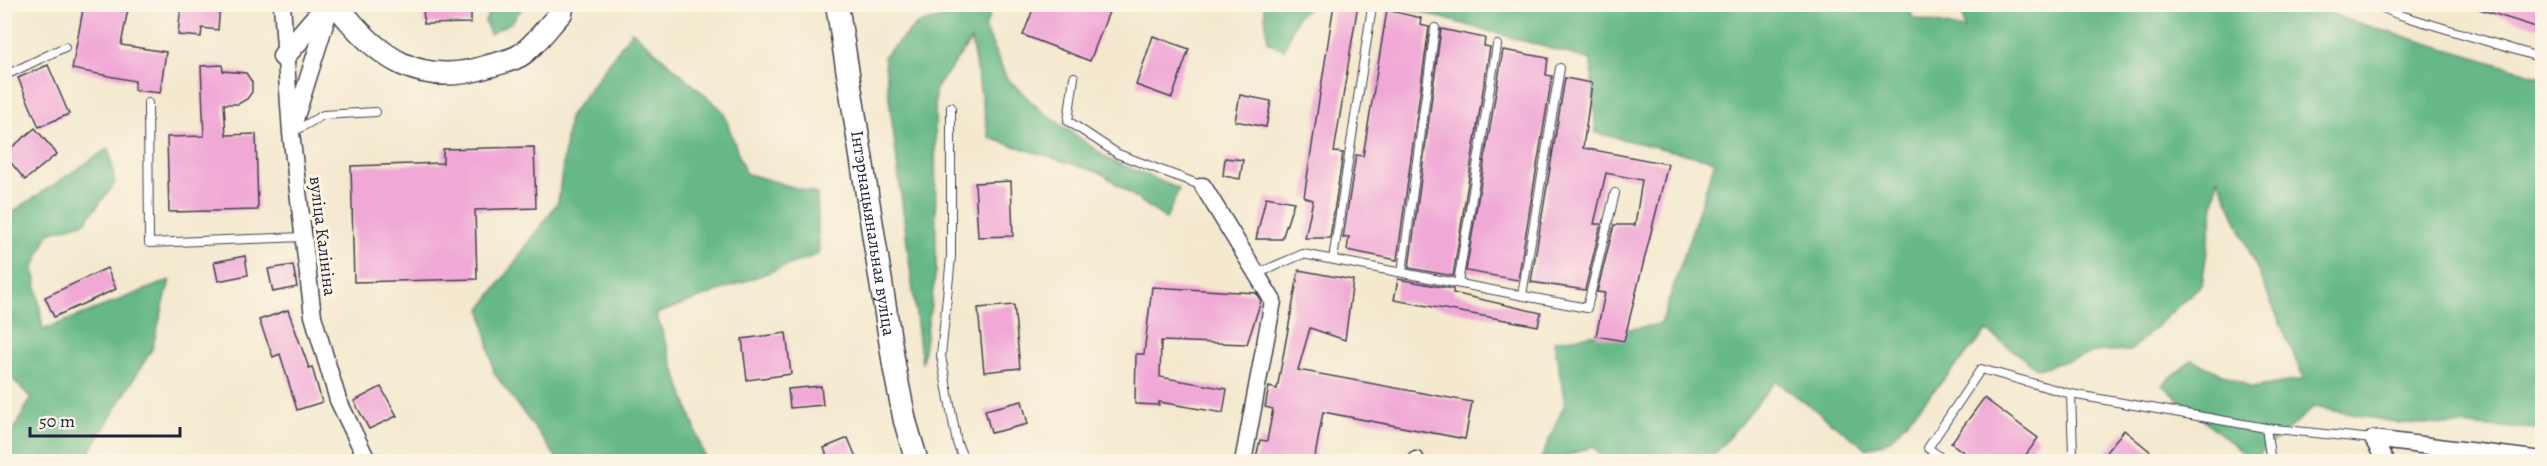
<svg xmlns="http://www.w3.org/2000/svg" width="2547" height="466" font-family="Alegreya,serif">
  <style>
    .forest { fill: #66b886; stroke: #446d60; stroke-width: 1.5 }
    .building { fill: #f0a8d6 }
    .lines { fill: none; stroke-linecap: round; stroke-linejoin: round }
    .service-casing { stroke: #424051; stroke-width: 10 }
    .minor-casing { stroke: #424051; stroke-width: 19 }
    .secondary-casing { stroke: #424051; stroke-width: 25 }
    .service { stroke: #fff; stroke-width: 8 }
    .minor { stroke: #fff; stroke-width: 16 }
    .secondary { stroke: #fff; stroke-width: 22 }
    .labels { text-anchor: middle; dominant-baseline: central; stroke-width: 6; stroke-linejoin: round; paint-order: stroke }
    .street-label { font-size: 18px; fill: #22223b; stroke: #fcf5e5 }
  </style>
  <rect width="100%" height="100%" fill="#fcf5e5"/>
  <filter id="ink" filterUnits="userSpaceOnUse"><feTurbulence type="fractalNoise" baseFrequency=".0167" numOctaves="2"/><feDisplacementMap in="SourceGraphic" scale="12" xChannelSelector="R" yChannelSelector="G"/><feConvolveMatrix kernelMatrix="1 2 1 2 8 2 1 2 1" color-interpolation-filters="sRGB"/></filter>
  <filter id="wash" filterUnits="userSpaceOnUse"><feTurbulence type="fractalNoise" baseFrequency=".008" numOctaves="4" result="noise"/><feDisplacementMap in="SourceGraphic" scale="24" xChannelSelector="R" yChannelSelector="G"/><feGaussianBlur stdDeviation="1.35" result="paint"/><feColorMatrix in="noise" values="0 0 0 0 0 0 0 0 0 0 0 0 0 0 0 0 0 1.4 0 .05"/><feComposite in="paint" operator="in"/></filter>
  <g filter="url(#wash)">
    <rect width="100%" height="100%" fill="#f4e9cf"/>
    <g class="forest">
      <path d="M1908,4L1913,18L1964,29L1962,5H2310L2348,20L2542,77V429L2400,423L2314,407L2252,460L2162,385L2192,360L2252,388L2304,379L2218,178L2202,284L2130,351H2101L2038,369L1987,331L1890,440L1867,449L1776,381L1709,461H1604L1594,446L1551,461H1540L1565,403L1554,341L1661,324L1715,161L1596,133L1591,60L1396,5Z"/>
      <path d="M494,5H524L512,22L490,34L485,21Z"/>
      <path d="M971,5H994L985,27L1006,77L1039,109L1110,160L1179,189L1166,219L1101,173L989,138L971,40L935,90L936,271L922,364L884,56L917,24L973,11Z"/>
      <path d="M1264,5V4L1315,5L1297,16L1284,50L1268,42Z"/>
      <path d="M632,31L723,111L745,173L817,194L819,254L656,314L706,461H559L494,373L481,309L558,202L569,117Z"/>
      <path d="M109,148L115,183L85,222L49,233L34,267L43,330L170,280L152,349L84,461H5V441H8L31,398L5,371V217Z"/>
    </g>
    <g id="blocks">
      <g class="building">
        <path d="M84,4H129L121,45L166,52L160,93L134,90L135,81L72,69Z"/>
        <path d="M181,4H220L218,30L202,28L201,37L178,35Z"/>
        <path d="M423,4H471V23L424,24Z"/>
        <path d="M1035,4H1112L1090,61L1023,35Z"/>
        <path d="M1334,4H1358L1334,152L1343,153L1330,238H1305L1313,200L1304,197Z"/>
        <path d="M2477,4H2542V29L2476,8Z"/>
        <path d="M1387,10L1421,18L1420,25L1429,27L1397,260L1347,250L1349,237L1343,238L1356,155L1363,156Z"/>
        <path d="M1441,29L1485,38L1484,46L1490,47L1453,276L1409,268Z"/>
        <path d="M1153,36L1189,49L1172,98L1136,85Z"/>
        <path d="M1503,50L1548,58L1546,75L1552,76L1518,280L1466,271Z"/>
        <path d="M48,65L69,114L39,127L18,78Z"/>
        <path d="M222,65L223,71L246,73L252,82V92L247,99L238,104H224L226,135L256,134L258,210L169,212L167,137L204,136L201,66Z"/>
        <path d="M1565,78L1592,83L1583,148L1668,164L1624,341L1596,336L1605,293L1597,292L1614,225H1635L1642,180L1606,173L1594,224H1601L1585,290L1531,282Z"/>
        <path d="M1240,95L1271,101L1266,127L1235,121Z"/>
        <path d="M35,128L57,154L25,180L4,154Z"/>
        <path d="M534,147L536,208L475,210L477,279L354,282L351,166L443,163V149Z"/>
        <path d="M1225,158L1243,160L1240,179L1223,176Z"/>
        <path d="M1011,181L1013,236L978,237L975,183Z"/>
        <path d="M1266,197L1294,202L1282,239H1256Z"/>
        <path d="M245,256L248,275L218,281L214,262Z"/>
        <path d="M293,265L297,287L273,292L268,269Z"/>
        <path d="M107,268L116,289L54,317L45,297Z"/>
        <path d="M1299,270L1353,280L1345,340L1310,328L1298,370L1472,402L1465,439L1323,412L1314,462H1255L1260,440L1267,441L1273,409L1265,407L1269,387L1277,389Z"/>
        <path d="M1398,279L1453,289V293L1541,313L1538,326L1394,300Z"/>
        <path d="M1152,287L1256,293L1261,301L1247,344L1161,341L1160,377L1227,389L1223,413L1159,402V405L1135,404L1136,354H1144Z"/>
        <path d="M1014,305L1020,368L984,372L978,308Z"/>
        <path d="M288,310L309,368L312,367L322,402L297,410L280,354L273,357L259,320Z"/>
        <path d="M786,333L791,374L747,380L742,339Z"/>
        <path d="M821,386L823,405L790,408L788,389Z"/>
        <path d="M381,387L397,416L369,429L354,401Z"/>
        <path d="M1984,398L2038,438L2021,462H1977L1951,443Z"/>
        <path d="M1022,401L1028,424L991,433L985,410Z"/>
        <path d="M2124,430L2163,462H2098Z"/>
        <path d="M848,438L858,462H829L824,448Z"/>
      </g>
    </g>
  </g>
  <g filter="url(#ink)">
    <use href="#blocks" fill-opacity="0" stroke="#424051" stroke-width="1.5"/>
    <g class="lines">
      <g class="service-casing">
        <g id="service">
          <path d="M2374,4L2397,14L2542,58"/>
          <path d="M4,76L65,47"/>
          <path d="M1074,77L1068,121L1118,154L1203,186"/>
          <path d="M148,103L149,243L303,237"/>
          <path d="M951,107V257L941,356L957,443L965,462"/>
          <path d="M291,133L323,115L376,112"/>
          <path d="M1333,259L1372,7"/>
          <path d="M1402,272L1435,28"/>
          <path d="M1256,274L1303,254L1587,308L1615,193"/>
          <path d="M1458,283L1497,45"/>
          <path d="M1522,295L1560,68"/>
          <path d="M2071,394L2073,453L2078,462"/>
          <path d="M2266,428L2271,462"/>
          <path d="M1947,462L1928,448L1981,369L2071,394L2266,428L2373,439"/>
        </g>
      </g>
      <g class="minor-casing">
        <g id="minor">
          <path d="M282,4L291,133L313,316L338,400L368,462"/>
          <path d="M294,123L331,5"/>
          <path d="M1203,186L1273,301L1243,462"/>
          <path d="M1416,460L1417,462"/>
          <path d="M2386,462L2373,439L2542,460"/>
        </g>
      </g>
      <g class="secondary-casing">
        <g id="secondary">
          <path d="M336,4C377,58 420,89 489,66C499,63 510,61 519,56C532,49 550,24 561,13L563,4"/>
          <path id="s1" d="M837,4L895,371L905,421L917,462"/>
          <path d="M284,56L329,4"/>
        </g>
      </g>
      <use href="#service" class="service"/>
      <use href="#minor" class="minor"/>
      <use href="#secondary" class="secondary"/>
    </g>
  </g>
  <g class="labels">
    <g class="street-label">
      <text stroke="none"><textPath href="#s1" startOffset="232">Інтэрнацыянальная вуліца</textPath></text>
      <text transform="translate(323 236) rotate(83)">вуліца Калініна</text>
    </g>
  </g>
  <rect width="2547" height="466" fill="none" stroke="#fcf5e5" stroke-width="24"/>
  <path d="M30 427v9h150v-9" fill="none" stroke="#22223b" stroke-width="3"/>
  <text x="39" y="427" font-size="18" fill="#22223b" stroke="#fcf5e5" stroke-width="4.5" paint-order="stroke">50 m</text>
</svg>
